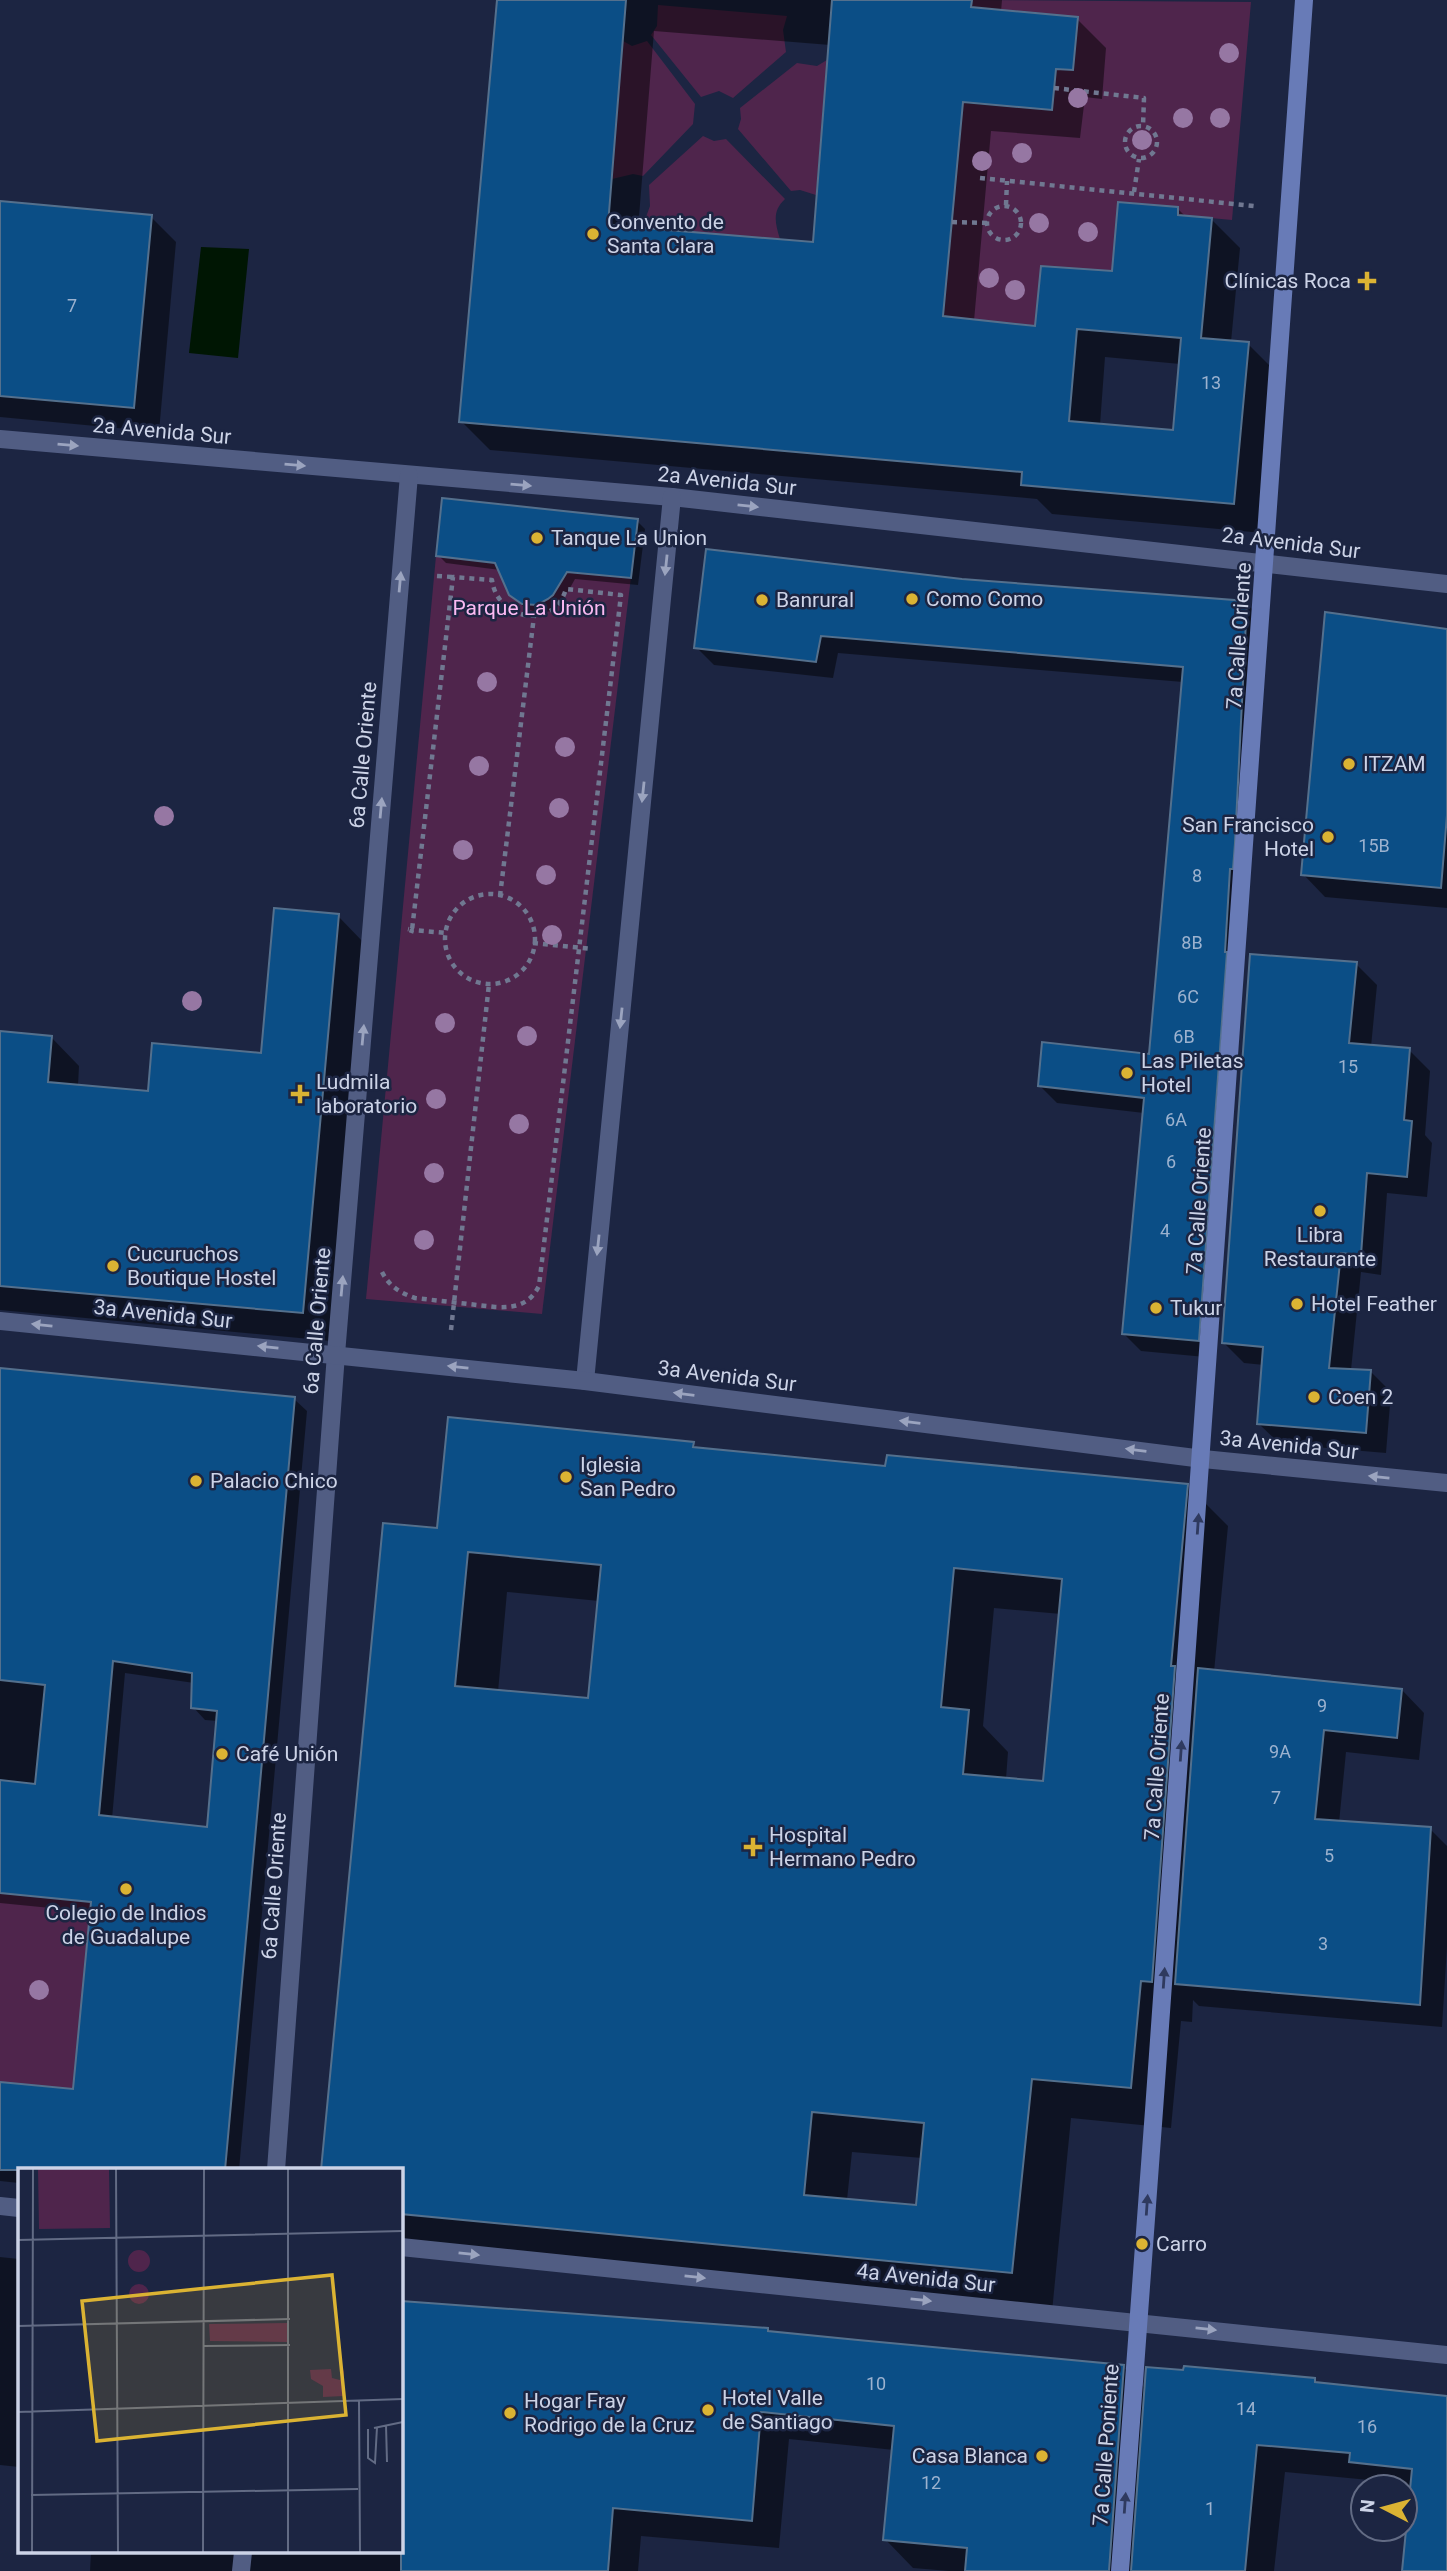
<svg xmlns="http://www.w3.org/2000/svg" width="1447" height="2571" font-family="Roboto,sans-serif">
  <style>
    .green { fill: #4f254c }
    .water { fill: #001603 }
    .shadow { fill: #0007; fill-rule: evenodd }
    .building { fill: #0b4e86; stroke: #54708d; stroke-width: 2; fill-rule: evenodd }
    .lines { fill: none; stroke-linecap: round; stroke-linejoin: round }
    .path { stroke: #707891; stroke-width: 4.5; stroke-dasharray: 5 5; stroke-linecap: butt }
    .minor { stroke: #515d83; stroke-width: 18 }
    .tertiary { stroke: #515d83; stroke-width: 18 }
    .secondary { stroke: #687bb7; stroke-width: 18 }
    .tree { fill: #9677a3 }
    .oneway { fill: #9ba4bf }
    .oneway2 { fill: #2f3a5f }
    .poi-dot { fill: #dbb333; stroke: #1c2542; stroke-width: 2.5 }
    .labels { text-anchor: middle; dominant-baseline: central; stroke-width: 5; stroke-linejoin: round; paint-order: stroke }
    .number-label { font-size: 18px; fill: #9cb2cf }
    .poi-label { font-size: 21px; fill: #ccd3e7; stroke: #1c2542; text-anchor: start }
    .street-label { font-size: 21px; fill: #ccd3e7; stroke: #1c2542 }
    .park-label { font-size: 21px; fill: #fabaf2; stroke: #1c2542 }
    .inset-road { fill: none; stroke: #626b84; stroke-width: 2 }
    .view { fill: #dbb333; fill-opacity: 0.15; stroke: #dbb333; stroke-width: 3.5 }
    .inset-edge { fill: none; stroke: #ccd3e7; stroke-width: 3.5 }
  </style>
  <rect width="100%" height="100%" fill="#1c2542"/>
  <g class="green">
    <path d="M972,0L1251,2L1232,220L1178,215V207L1119,202L1112,271L1041,266L1035,326L943,317L963,103L1051,110L1055,69L1073,70L1078,17L971,7Z"/>
    <path d="M658,5L787,16L783,30L786,52L733,98L719,91L701,97L651,35L657,26Z"/>
    <path d="M623,41L632,46L647,41L695,104L693,124L643,176L633,174L612,179Z"/>
    <path d="M827,60L816,195L800,190L791,191L738,129L741,119L740,108L797,63L817,66Z"/>
    <path d="M703,136L714,141L726,139L785,199C772,211 775,223 780,239L642,228L650,206L649,185Z"/>
    <path d="M638,519L542,1314L366,1299L436,556Z"/>
    <path d="M0,1893L91,1902L73,2089L0,2082Z"/>
  </g>
  <path class="water" d="M201,247L249,249L238,358L189,353Z"/>
  <g class="shadow">
    <path d="M498,0H1002L1001,12L1077,19L1106,48L1102,99L1085,97L1080,138L991,131L974,321L1037,328L1114,273L1178,209L1186,217L1211,219L1240,248L1231,342L1248,344L1277,373L1263,533L1052,514L1037,499L490,450L461,421ZM654,31L830,45L814,244L638,229ZM1105,357L1180,364L1174,432L1100,425Z"/>
    <path d="M0,202L151,217L176,242L159,432L0,417Z"/>
    <path d="M637,521L645,529L638,585L575,579L561,604L551,611L540,613L526,609L517,600L500,570L446,563L438,555Z"/>
    <path d="M962,581L1246,603L1264,621L1216,1358L1141,1351L1123,1333L1144,1113L1057,1103L1040,1086L1151,1056L1183,682L838,653L833,678L714,665L696,647Z"/>
    <path d="M1447,629V908L1325,897L1303,874Z"/>
    <path d="M338,916L366,945L331,1341L0,1310V1033L51,1037L79,1066L78,1086L149,1093L262,1054Z"/>
    <path d="M1356,964L1377,985L1371,1047L1409,1050L1430,1071L1425,1135L1432,1143L1427,1197L1387,1193L1381,1275L1361,1272L1351,1370L1370,1371L1391,1392L1386,1453L1280,1444L1259,1424L1264,1365L1244,1363L1224,1343Z"/>
    <path d="M0,1370L294,1399L307,1411L239,2170H19V2183L0,2181V2084L74,2091L91,1912L0,1903ZM125,1673L194,1683L193,1707L205,1720L218,1721L209,1829L112,1819Z"/>
    <path d="M693,1444L698,1449L887,1467L1188,1486L1228,1526L1214,1672L1402,1690L1424,1713L1419,1760L1346,1752L1339,1823L1430,1829L1447,1846V1947L1442,2027L1199,2006L1193,2000L1192,2022L1181,2021L1171,2128L1071,2118L1052,2312L401,2250V2170H322L384,1524L438,1530ZM507,1592L599,1601L589,1700L498,1692ZM994,1608L1061,1614L1045,1783L1006,1779L1008,1752L983,1726ZM852,2152L922,2158L917,2207L847,2200Z"/>
    <path d="M0,2257L19,2259V2467L0,2465Z"/>
    <path d="M401,2302L768,2329L771,2333L1123,2367L1147,2390L1314,2380L1318,2384L1447,2398V2571H1404L1411,2493H1405V2487H1377L1369,2480L1285,2472L1274,2571H949L913,2568L885,2539L894,2450L789,2439L779,2548L641,2536L638,2571H90L91,2552H401Z"/>
  </g>
  <g class="building">
    <path d="M497,0H626L608,225L813,242L832,0H972L971,7L1078,17L1073,70L1056,69L1052,110L963,102L943,316L1035,326L1041,266L1112,271L1118,202L1178,207V215L1212,218L1201,338L1249,342L1234,504L1021,485L1022,472L459,422ZM1077,329L1181,338L1173,430L1069,421Z"/>
    <path d="M0,201L152,215L134,408L0,396Z"/>
    <path d="M442,498L638,519L631,578L567,572L553,595L548,599L537,605L522,604L509,595L495,563L436,556Z"/>
    <path d="M706,549L962,579L1247,601L1235,843L1233,869H1230L1225,952H1227L1199,1341L1122,1334L1144,1098L1038,1086L1042,1042L1149,1054L1183,667L821,636L816,662L694,648Z"/>
    <path d="M1325,612L1447,629V815L1441,888L1301,875Z"/>
    <path d="M274,908L339,914L303,1313L0,1286V1031L52,1036L48,1082L148,1091L152,1043L261,1053Z"/>
    <path d="M1250,954L1357,962L1349,1043L1410,1048L1404,1120L1412,1121L1407,1177L1367,1173L1361,1255L1341,1253L1329,1368L1371,1370L1366,1433L1257,1424L1263,1347L1222,1343Z"/>
    <path d="M0,1368L295,1397L225,2170H0V2082L73,2089L91,1902L0,1893V1780L35,1784L45,1685L0,1680ZM113,1661L192,1673L191,1708L217,1711L207,1827L99,1815Z"/>
    <path d="M448,1417L694,1442L693,1447L885,1466L887,1455L1188,1484L1171,1666H1175L1152,1982L1141,1981L1131,2088L1032,2079L1012,2273L401,2214V2170H321L383,1523L437,1528ZM468,1552L601,1565L588,1698L455,1686ZM954,1568L1062,1579L1043,1781L963,1774L969,1710L941,1707ZM812,2112L924,2123L916,2205L804,2195Z"/>
    <path d="M1198,1668L1402,1689L1397,1738L1324,1730L1315,1819L1431,1827L1420,2005L1175,1984Z"/>
    <path d="M401,2301L768,2328V2331L858,2340L1124,2365L1109,2571H965L967,2548L883,2540L894,2426L761,2412L752,2521L613,2508L608,2571H401Z"/>
    <path d="M1184,2366L1315,2378V2382L1447,2396V2571H1402L1412,2469L1349,2462L1350,2453L1257,2445L1245,2571H1131L1146,2367L1183,2370Z"/>
  </g>
  <g class="lines">
    <g class="path">
      <path d="M1054,88L1144,98L1143,126"/>
      <circle cx="1141" cy="142" r="16"/>
      <path d="M980,178L1254,206"/>
      <path d="M1134,192L1139,159"/>
      <path d="M1006,205L1007,181"/>
      <circle cx="1004" cy="223" r="17"/>
      <path d="M952,222L987,223"/>
      <path d="M437,576L453,577"/>
      <circle cx="490" cy="939" r="45"/>
      <path d="M500,896L534,616"/>
      <path d="M411,933L412,930L446,933"/>
      <path d="M533,943L592,949"/>
      <path d="M382,1272C389,1286 400,1293 415,1298L495,1307C515,1308 529,1305 539,1286L621,595L566,589C554,631 497,620 492,580L453,577L412,930L408,929"/>
      <path d="M451,1330L489,984"/>
    </g>
    <g class="minor">
      <path d="M0,439L672,497L1447,584"/>
      <path d="M585,1381L672,497"/>
      <path d="M1203,1459L1447,1483"/>
      <path d="M276,2170L336,1354L409,475"/>
      <path d="M241,2571L243,2552"/>
    </g>
    <g class="tertiary">
      <path d="M0,1321L585,1381L1203,1459"/>
      <path d="M0,2206L19,2208"/>
      <path d="M401,2247L1447,2355"/>
    </g>
    <path class="secondary" d="M1120,2571C1183,1714 1248,857 1304,0"/>
  </g>
  <g class="tree">
    <circle cx="1229" cy="53" r="10"/>
    <circle cx="1078" cy="98" r="10"/>
    <circle cx="1183" cy="118" r="10"/>
    <circle cx="1220" cy="118" r="10"/>
    <circle cx="1142" cy="140" r="10"/>
    <circle cx="1022" cy="153" r="10"/>
    <circle cx="982" cy="161" r="10"/>
    <circle cx="1039" cy="223" r="10"/>
    <circle cx="1088" cy="232" r="10"/>
    <circle cx="989" cy="278" r="10"/>
    <circle cx="1015" cy="290" r="10"/>
    <circle cx="487" cy="682" r="10"/>
    <circle cx="565" cy="747" r="10"/>
    <circle cx="479" cy="766" r="10"/>
    <circle cx="559" cy="808" r="10"/>
    <circle cx="164" cy="816" r="10"/>
    <circle cx="463" cy="850" r="10"/>
    <circle cx="546" cy="875" r="10"/>
    <circle cx="552" cy="935" r="10"/>
    <circle cx="192" cy="1001" r="10"/>
    <circle cx="445" cy="1023" r="10"/>
    <circle cx="527" cy="1036" r="10"/>
    <circle cx="436" cy="1099" r="10"/>
    <circle cx="519" cy="1124" r="10"/>
    <circle cx="434" cy="1173" r="10"/>
    <circle cx="424" cy="1240" r="10"/>
    <circle cx="39" cy="1990" r="10"/>
  </g>
  <defs><path id="oneway-solid" d="M-6-.8H1V-3.2L6.5 0L1 3.2V.8H-6Z" transform="scale(1.75)"/></defs>
  <g class="oneway">
    <use href="#oneway-solid" transform="translate(68 445) rotate(5)"/>
    <use href="#oneway-solid" transform="translate(295 465) rotate(5)"/>
    <use href="#oneway-solid" transform="translate(521 485) rotate(5)"/>
    <use href="#oneway-solid" transform="translate(748 506) rotate(6)"/>
    <use href="#oneway-solid" transform="translate(666 565) rotate(96)"/>
    <use href="#oneway-solid" transform="translate(400 582) rotate(-85)"/>
    <use href="#oneway-solid" transform="translate(643 792) rotate(96)"/>
    <use href="#oneway-solid" transform="translate(381 808) rotate(-85)"/>
    <use href="#oneway-solid" transform="translate(621 1018) rotate(96)"/>
    <use href="#oneway-solid" transform="translate(363 1035) rotate(-85)"/>
    <use href="#oneway-solid" transform="translate(598 1245) rotate(96)"/>
    <use href="#oneway-solid" transform="translate(342 1286) rotate(-85)"/>
    <use href="#oneway-solid" transform="translate(42 1325) rotate(-174)"/>
    <use href="#oneway-solid" transform="translate(268 1347) rotate(-174)"/>
    <use href="#oneway-solid" transform="translate(458 1367) rotate(-174)"/>
    <use href="#oneway-solid" transform="translate(684 1394) rotate(-173)"/>
    <use href="#oneway-solid" transform="translate(910 1422) rotate(-173)"/>
    <use href="#oneway-solid" transform="translate(1136 1450) rotate(-173)"/>
    <use href="#oneway-solid" transform="translate(1379 1477) rotate(-174)"/>
    <use href="#oneway-solid" transform="translate(469 2254) rotate(6)"/>
    <use href="#oneway-solid" transform="translate(695 2277) rotate(6)"/>
    <use href="#oneway-solid" transform="translate(921 2300) rotate(6)"/>
    <use href="#oneway-solid" transform="translate(1206 2329) rotate(6)"/>
  </g>
  <g class="oneway2">
    <use href="#oneway-solid" transform="translate(1198 1524) rotate(-86)"/>
    <use href="#oneway-solid" transform="translate(1181 1751) rotate(-86)"/>
    <use href="#oneway-solid" transform="translate(1164 1978) rotate(-86)"/>
    <use href="#oneway-solid" transform="translate(1147 2205) rotate(-86)"/>
    <use href="#oneway-solid" transform="translate(1125 2503) rotate(-86)"/>
  </g>
  <g class="poi-dot">
    <circle cx="593" cy="234" r="7"/>
    <path d="M1363.5 270.5h7v7h7v7h-7v7h-7v-7h-7v-7h7z"/>
    <circle cx="537" cy="538" r="7"/>
    <circle cx="912" cy="599" r="7"/>
    <circle cx="762" cy="600" r="7"/>
    <circle cx="1349" cy="764" r="7"/>
    <circle cx="1328" cy="837" r="7"/>
    <circle cx="1127" cy="1073" r="7"/>
    <path d="M296.5 1083.5h7v7h7v7h-7v7h-7v-7h-7v-7h7z"/>
    <circle cx="1320" cy="1211" r="7"/>
    <circle cx="113" cy="1266" r="7"/>
    <circle cx="1297" cy="1304" r="7"/>
    <circle cx="1156" cy="1308" r="7"/>
    <circle cx="1314" cy="1397" r="7"/>
    <circle cx="566" cy="1477" r="7"/>
    <circle cx="196" cy="1481" r="7"/>
    <circle cx="222" cy="1754" r="7"/>
    <path d="M749.5 1836.5h7v7h7v7h-7v7h-7v-7h-7v-7h7z"/>
    <circle cx="126" cy="1889" r="7"/>
    <circle cx="1142" cy="2244" r="7"/>
    <circle cx="708" cy="2410" r="7"/>
    <circle cx="510" cy="2413" r="7"/>
    <circle cx="1042" cy="2456" r="7"/>
  </g>
  <g class="labels">
    <g class="number-label">
      <text x="72" y="305">7</text>
      <text x="1211" y="382">13</text>
      <text x="1374" y="845">15B</text>
      <text x="1197" y="875">8</text>
      <text x="1192" y="942">8B</text>
      <text x="1188" y="996">6C</text>
      <text x="1184" y="1036">6B</text>
      <text x="1348" y="1066">15</text>
      <text x="1176" y="1119">6A</text>
      <text x="1171" y="1161">6</text>
      <text x="1165" y="1230">4</text>
      <text x="1322" y="1705">9</text>
      <text x="1280" y="1751">9A</text>
      <text x="1276" y="1797">7</text>
      <text x="1329" y="1855">5</text>
      <text x="1323" y="1943">3</text>
      <text x="876" y="2383">10</text>
      <text x="1246" y="2408">14</text>
      <text x="1367" y="2426">16</text>
      <text x="931" y="2482">12</text>
      <text x="1210" y="2508">1</text>
    </g>
    <g class="poi-label">
      <text x="607" y="222">Convento de<tspan x="607" dy="24">Santa Clara</tspan></text>
      <text x="1351" y="281" text-anchor="end">Clínicas Roca</text>
      <text x="551" y="538">Tanque La Union</text>
      <text x="926" y="599">Como Como</text>
      <text x="776" y="600">Banrural</text>
      <text x="1363" y="764">ITZAM</text>
      <text x="1314" y="825" text-anchor="end">San Francisco<tspan x="1314" dy="24">Hotel</tspan></text>
      <text x="1141" y="1061">Las Piletas<tspan x="1141" dy="24">Hotel</tspan></text>
      <text x="316" y="1082">Ludmila<tspan x="316" dy="24">laboratorio</tspan></text>
      <text x="1320" y="1235" text-anchor="middle">Libra<tspan x="1320" dy="24">Restaurante</tspan></text>
      <text x="127" y="1254">Cucuruchos<tspan x="127" dy="24">Boutique Hostel</tspan></text>
      <text x="1311" y="1304">Hotel Feather</text>
      <text x="1170" y="1308">Tukur</text>
      <text x="1328" y="1397">Coen 2</text>
      <text x="580" y="1465">Iglesia<tspan x="580" dy="24">San Pedro</tspan></text>
      <text x="210" y="1481">Palacio Chico</text>
      <text x="236" y="1754">Café Unión</text>
      <text x="769" y="1835">Hospital<tspan x="769" dy="24">Hermano Pedro</tspan></text>
      <text x="126" y="1913" text-anchor="middle">Colegio de Indios<tspan x="126" dy="24">de Guadalupe</tspan></text>
      <text x="1156" y="2244">Carro</text>
      <text x="722" y="2398">Hotel Valle<tspan x="722" dy="24">de Santiago</tspan></text>
      <text x="524" y="2401">Hogar Fray<tspan x="524" dy="24">Rodrigo de la Cruz</tspan></text>
      <text x="1028" y="2456" text-anchor="end">Casa Blanca</text>
    </g>
    <g class="street-label">
      <text transform="translate(162 431) rotate(5)">2a Avenida Sur</text>
      <text transform="translate(727 481) rotate(6)">2a Avenida Sur</text>
      <text transform="translate(1291 543) rotate(7)">2a Avenida Sur</text>
      <text transform="translate(1239 636) rotate(-86)">7a Calle Oriente</text>
      <text transform="translate(363 755) rotate(-85)">6a Calle Oriente</text>
      <text transform="translate(1199 1201) rotate(-86)">7a Calle Oriente</text>
      <text transform="translate(163 1314) rotate(6)">3a Avenida Sur</text>
      <text transform="translate(317 1321) rotate(-85)">6a Calle Oriente</text>
      <text transform="translate(727 1376) rotate(7)">3a Avenida Sur</text>
      <text transform="translate(1289 1445) rotate(6)">3a Avenida Sur</text>
      <text transform="translate(1157 1767) rotate(-86)">7a Calle Oriente</text>
      <text transform="translate(274 1886) rotate(-86)">6a Calle Oriente</text>
      <text transform="translate(926 2278) rotate(6)">4a Avenida Sur</text>
      <text transform="translate(1106 2445) rotate(-86)">7a Calle Poniente</text>
    </g>
    <g class="park-label">
      <text x="529" y="608">Parque La Unión</text>
    </g>
  </g>
  <g transform="translate(18 2168)">
    <rect width="385" height="385" fill="#1c2542"/>
    <path d="M20,1H91L92,60L21,61ZM110 93a11 11 0 1 1 22 0a11 11 0 1 1-22 0ZM111 126a10 10 0 1 1 20 0a10 10 0 1 1-20 0ZM270,155V174L192,173L191,156ZM313,201L314,210L322,212L326,201V228L305,229V218L293,211L292,202Z" fill="#4f254c"/>
    <path class="inset-road" d="M98,1L100,384M0,72L385,63M0,158L272,151M186,178L272,177M341,233L342,384M0,244L385,231M368,257L369,294M356,260L385,254M350,261V290L357,295L359,259M13,327L340,321M14,384L15,1M185,384L186,1M270,384V1"/>
    <path class="view" d="M314,107L328,247L79,273L64,133Z"/>
    <rect width="385" height="385" class="inset-edge"/>
  </g>
  <g transform="translate(1384 2508) rotate(276)"><circle r="33" fill="#1c2542" stroke="#626b84" stroke-width="2"/>
  <path d="M0-5L12 26L0 18L-12 26Z" fill="#dbb333"/>
  <text y="-10" font-size="19" font-weight="bold" text-anchor="middle" fill="#ccd3e7">N</text>
  </g>
</svg>
